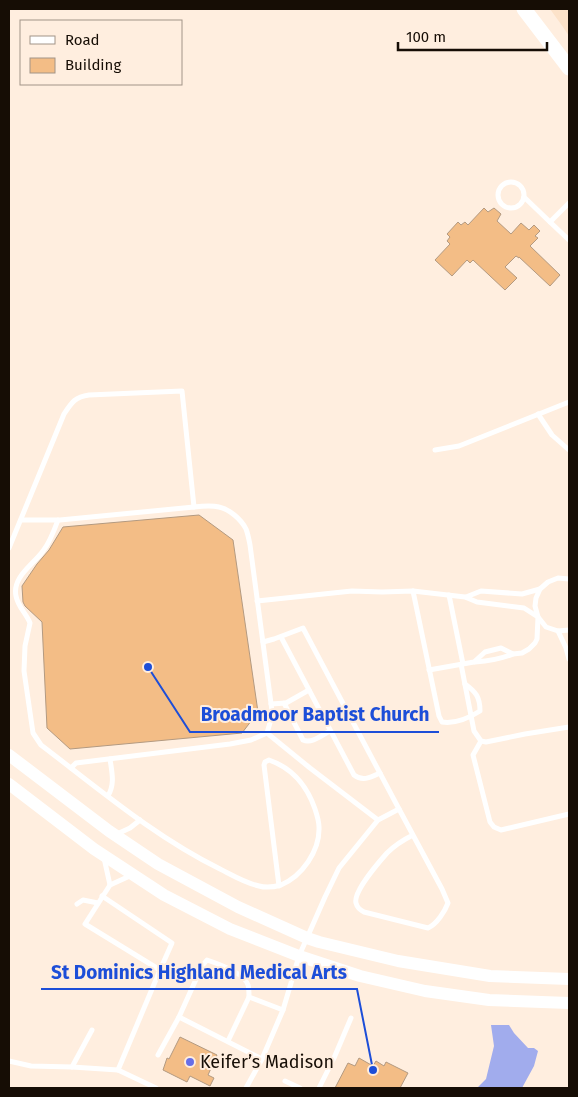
<svg xmlns="http://www.w3.org/2000/svg" width="578" height="1097" font-family="'Fira Sans',sans-serif">
  <style>
    .built { fill: #fce2c9 }
    .water { fill: #a1aced }
    .building { fill: #f3bd86; stroke: #b39a81 }
    .lines { fill: none; stroke-linecap: round; stroke-linejoin: round }
    .service { stroke: #fff; stroke-width: 5 }
    .tertiary { stroke: #fff; stroke-width: 12 }
    .secondary { stroke: #fff; stroke-width: 15 }
    .poi-dot { fill: #676ee7; stroke: #ffeedf; stroke-width: 2 }
    .labels { text-anchor: middle; dominant-baseline: central; stroke-width: 4; stroke-linejoin: round; paint-order: stroke }
    .poi-label { font-size: 18px; fill: #160d05; stroke: #ffeedf; text-anchor: start }
    .leader { fill: none; stroke: #1d4ed8; stroke-width: 2 }
    .callout-dot { fill: #1d4ed8; stroke: #ffeedf; stroke-width: 2 }
    .callout-label { font-size: 19px; text-anchor: middle; font-weight: bold; fill: #1d4ed8; stroke: #ffeedf; stroke-width: 4; stroke-linejoin: round; paint-order: stroke }
  </style>
  <rect width="100%" height="100%" fill="#ffeedf"/>
  <path class="built" d="M550,9H569V36L563,27Z"/>
  <path class="water" d="M491,1025H509L514,1033L528,1048H534L538,1051L534,1066L522,1088H477L486,1079L494,1046Z"/>
  <g class="building">
    <path d="M484,208L488,212L494,208L501,214L497,221L511,234L521,223L529,230L534,225L540,231L535,236L538,238L530,246L560,275L550,286L519,257V258L516,256L505,267L517,278L505,290L473,260L470,263L467,260L452,276L435,260L450,244L447,241L450,237L447,234L458,222L461,225L465,222L468,225Z"/>
    <path d="M199,515L233,540L258,712L242,733L70,749L47,728L42,622L25,606L23,602L22,586L37,564L49,550L63,527Z"/>
    <path d="M180,1037L217,1055L208,1075L214,1078L210,1086L190,1076L187,1082L163,1070L167,1058L169,1059Z"/>
    <path d="M359,1058L373,1066L376,1061L384,1066L386,1062L408,1073L400,1088H335L348,1063L355,1066Z"/>
  </g>
  <g class="lines">
    <g class="service">
      <circle cx="511" cy="195" r="13"/>
      <path d="M524,197L550,222"/>
      <path d="M569,203L550,222L569,240"/>
      <path d="M538,414L552,435L569,450"/>
      <path d="M435,450L459,446L569,402"/>
      <path d="M21,520H60L194,507"/>
      <path d="M58,520C54,531 50,542 43,551C33,565 12,577 16,596C18,607 26,613 30,623L25,646L24,671L33,733L41,745C99,789 155,837 220,869C232,875 245,883 259,886C266,888 274,887 281,885C302,876 320,851 319,827C319,821 317,815 315,809C307,786 292,768 269,760L265,762L264,765L279,886"/>
      <path d="M9,548L64,414C72,402 75,397 89,395L182,391L194,507C202,506 211,505 219,507C229,509 241,519 246,529C248,534 249,540 250,545L272,711V716L267,733L251,740L230,744L76,763L71,768"/>
      <path d="M413,591L439,716L442,722C455,724 469,718 480,711C480,697 476,692 465,684"/>
      <path d="M449,595L463,664"/>
      <path d="M466,597L481,591L522,594L540,589"/>
      <path d="M257,601L352,591L382,592L413,591L465,597L477,602L524,608L538,617L546,627L558,631L569,630"/>
      <path d="M558,631L566,648L569,659"/>
      <path d="M281,637L354,775C363,782 371,777 380,773"/>
      <path d="M263,642L274,639L303,628L399,809"/>
      <path d="M475,662C488,661 501,659 513,654"/>
      <path d="M461,664L474,731L481,741L486,742L525,734L569,727"/>
      <path d="M429,670L474,662L485,652L501,648L513,654L522,653L529,649L535,643L537,639L538,617L535,606L536,598L540,589L548,582L558,578L569,579"/>
      <path d="M284,703L303,740C312,744 322,735 330,731"/>
      <path d="M271,704L286,703L309,690"/>
      <path d="M267,733L310,768L378,820"/>
      <path d="M481,741L473,755L490,822L494,827L501,830L569,814"/>
      <path d="M108,796C115,784 112,773 110,759"/>
      <path d="M117,834L130,828L140,820"/>
      <path d="M104,858L110,885"/>
      <path d="M132,875L110,885L85,924L160,970L118,1070L156,1088"/>
      <path d="M102,896L172,943L160,970"/>
      <path d="M77,904L83,900L98,903"/>
      <path d="M228,1041L249,997"/>
      <path d="M158,1055L179,1017"/>
      <path d="M262,1059L179,1017L202,966L207,960C219,964 244,973 248,985C249,988 249,993 249,997L283,1010"/>
      <path d="M9,1061L31,1066L72,1067L118,1070"/>
      <path d="M72,1067L92,1030"/>
      <path d="M285,1081L300,1088"/>
      <path d="M246,1088L262,1059L283,1010L299,956L325,897L339,868L378,820L399,809L442,889L448,903C445,911 437,924 428,928L364,912C360,910 357,907 356,903C353,892 379,862 387,853C394,846 403,840 413,835"/>
      <path d="M319,1088L334,1058L351,1018"/>
    </g>
    <g class="tertiary">
      <path d="M9,755L109,831L158,864L238,907L307,938L319,942L398,961L490,976L569,979"/>
      <path d="M9,784L94,849L164,895L230,929L299,956L360,976L425,991L489,1000L569,1003"/>
    </g>
    <path class="secondary" d="M524,9L569,68"/>
  </g>
  <circle class="poi-dot" cx="190" cy="1062" r="5"/>
  <g class="labels">
    <g class="poi-label">
      <text x="200" y="1062">Keifer’s Madison</text>
    </g>
  </g>
  <path class="leader" d="M148 667L190 732H439M373 1070L357 989H41"/>
  <g class="callout-dot">
    <circle cx="148" cy="667" r="5"/>
    <circle cx="373" cy="1070" r="5"/>
  </g>
  <g class="callout-label">
    <text x="315" y="721">Broadmoor Baptist Church</text>
    <text x="199" y="979">St Dominics Highland Medical Arts</text>
  </g>
  <rect width="578" height="1097" fill="none" stroke="#160d05" stroke-width="20"/>
  <rect x="20" y="20" width="162" height="65" fill="#ffeedf" stroke="#a29488"/>
  <rect x="30" y="36" width="25" height="8" fill="#ffffff" stroke="#a29488"/>
  <text x="65" y="45" font-size="15" fill="#160d05">Road</text>
  <rect x="30" y="58" width="25" height="15" fill="#f3bd86" stroke="#a29488"/>
  <text x="65" y="70" font-size="15" fill="#160d05">Building</text>
  <path d="M398 42v8h149v-8" fill="none" stroke="#160d05" stroke-width="2.5"/>
  <text x="406" y="42" font-size="15" fill="#160d05" stroke="#ffeedf" stroke-width="4" paint-order="stroke">100 m</text>
</svg>
